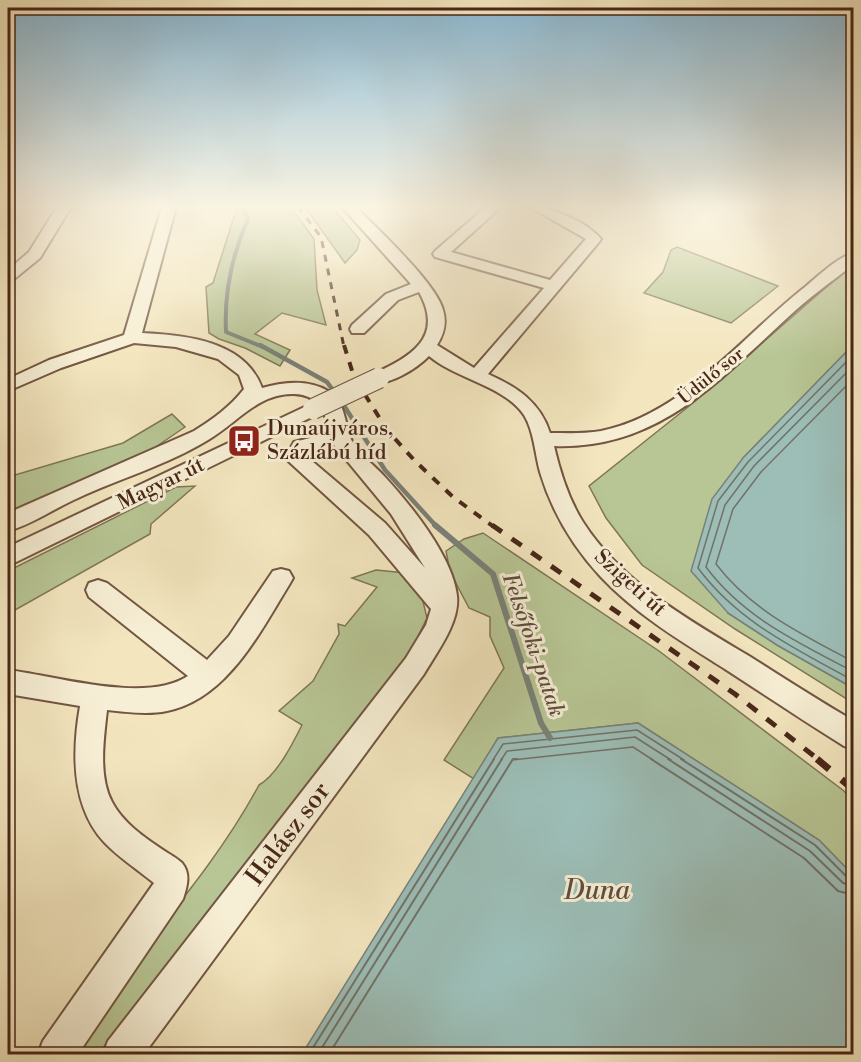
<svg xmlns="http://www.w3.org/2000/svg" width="861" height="1062" font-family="'Libre Bodoni',serif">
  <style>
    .green { fill: #b8c695; stroke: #807657; stroke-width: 1.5 }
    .water { fill: #9cbeb7; stroke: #7a8178; stroke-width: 1.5 }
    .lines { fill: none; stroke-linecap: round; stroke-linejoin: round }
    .shore-far1 { stroke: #727268; stroke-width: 1.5 }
    .shore { stroke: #727268; stroke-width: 2 }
    .stream-far2 { stroke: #7a8178; stroke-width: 4 }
    .stream-far1 { stroke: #7a8178; stroke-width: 4.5 }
    .stream { stroke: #7a8178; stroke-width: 6 }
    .minor-casing { stroke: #735642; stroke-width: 4 }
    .minor { fill: #f7efd5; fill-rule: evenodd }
    .rail-far3 { stroke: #482619; stroke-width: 3; stroke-dasharray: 7 7; stroke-linecap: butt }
    .rail-far2 { stroke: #482619; stroke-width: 4; stroke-dasharray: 9 9; stroke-linecap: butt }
    .rail-far1 { stroke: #482619; stroke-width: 5; stroke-dasharray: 12 12; stroke-linecap: butt }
    .rail { stroke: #482619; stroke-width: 7; stroke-dasharray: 16 16; stroke-linecap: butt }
    .minor-bridge-casing { stroke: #735642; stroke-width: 22; stroke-linecap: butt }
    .minor-bridge { stroke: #f7efd5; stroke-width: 20 }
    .labels { text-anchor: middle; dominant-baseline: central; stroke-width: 6; stroke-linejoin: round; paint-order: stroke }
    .far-street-label { font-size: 18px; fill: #482619; stroke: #f7efd5 }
    .poi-label { font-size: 21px; fill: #482619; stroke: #f7efd5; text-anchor: start }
    .street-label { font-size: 21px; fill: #482619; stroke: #f7efd5 }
    .water-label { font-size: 22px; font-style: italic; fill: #5d4c40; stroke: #f7efd5 }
    .near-street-label { font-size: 26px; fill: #482619; stroke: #f7efd5 }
    .near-water-label { font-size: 27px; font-style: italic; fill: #5d4c40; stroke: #f7efd5 }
  </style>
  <rect width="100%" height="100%" fill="#f3e6bf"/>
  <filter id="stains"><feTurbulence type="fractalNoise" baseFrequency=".00333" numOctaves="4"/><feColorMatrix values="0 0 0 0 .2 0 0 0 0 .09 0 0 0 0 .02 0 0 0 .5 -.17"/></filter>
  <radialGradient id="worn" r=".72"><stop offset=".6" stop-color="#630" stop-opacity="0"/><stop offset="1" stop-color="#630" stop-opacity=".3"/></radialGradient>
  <g class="green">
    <path d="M237,207H291L314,239L317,290L326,325L282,313L255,334L290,350L280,366L245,348L219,339L209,333L206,287L213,283Z"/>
    <path d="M305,207H332L360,240L357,250L345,263Z"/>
    <path d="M677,247L778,286L731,323L644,293L663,272L671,250Z"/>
    <path d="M853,264V345L743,458L728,613L777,645L853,688V703L735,629L642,565L606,518L589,486L693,403Z"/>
    <path d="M172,414L185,427L135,461L65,487L8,514V477L123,443Z"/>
    <path d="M195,486L151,524L150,534L8,614V571L176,487Z"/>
    <path d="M483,533L659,651L844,791L853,801V875L819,840L638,723L498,738L474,779L444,760L504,668L490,636V617L469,608L450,572L446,551L464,539Z"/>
    <path d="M376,570L406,573L421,593L427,618L400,673L98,1054H69C86,1029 102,1002 120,978C169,915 221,856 259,785C277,775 293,743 302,725L279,711L313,681L339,634L338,624L345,626L377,587L352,578Z"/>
  </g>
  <g class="water">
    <path d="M853,345V688L777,645L728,613L691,571L712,499L743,458Z"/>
    <path d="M638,723L819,840L853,875V1054H302L498,738Z"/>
  </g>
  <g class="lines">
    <g class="shore-far1">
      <path d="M854,354L748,462L718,501L698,568C738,622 796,649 854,681"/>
      <path d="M854,365L754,466L725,505L706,567C744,618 799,643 854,672"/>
      <path d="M854,378L761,472L733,509L716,564C752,611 803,635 854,662"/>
      <path d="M493,760L503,744L637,730L684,760"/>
      <path d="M501,760L507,751L635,737L671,760"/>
      <path d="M512,760L633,747L653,760"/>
    </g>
    <g class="shore">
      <path d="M651,759L804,858L838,891L854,895"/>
      <path d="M668,759L810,851L843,883L854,886"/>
      <path d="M681,759L815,845L847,877L854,879"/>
      <path d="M309,1054L494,759"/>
      <path d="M318,1054L502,759"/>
      <path d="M329,1054L513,759H517"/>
    </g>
    <path class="stream-far2" d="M242,207L248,219C232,255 224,292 226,332L263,347"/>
    <g class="stream-far1">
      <path d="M260,345L327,382L335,393"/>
      <path d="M341,401L385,470L437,527"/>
    </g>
    <path class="stream" d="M435,525L493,574L541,723L550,738"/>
    <g class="minor-casing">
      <g id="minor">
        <path d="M57,207H71L40,258L13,280L8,281V270L29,252Z"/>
        <path d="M162,207H176L142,333C186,335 245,341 262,388C283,382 308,379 328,391C347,402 344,427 353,443C361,456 375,466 384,476C410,504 453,557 457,596C460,622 437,652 424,674L144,1054H103L108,1041L406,658L426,625L431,609L369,535L285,458L294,442L330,433C325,412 320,395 294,394C258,393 237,423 208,440C167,465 121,478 78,498C55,508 31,525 8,531V513L194,431C213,419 230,407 244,389L239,375L218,359L176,347L134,343L61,368L8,391V379L49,360L124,335ZM334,445L391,514L425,568L385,523L306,456L309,452Z"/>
        <path d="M342,207H356C378,230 436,283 443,310C447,323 444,334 437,345L474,368L544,288L435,257L433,254L435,251L486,207H501L451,252L550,280L586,239L530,207C552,207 587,222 601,239L599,242L488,374C517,387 540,402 550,433C567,433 584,434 601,431C684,414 741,337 805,287C817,277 839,256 854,253V264C831,282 807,299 786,319C717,383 656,450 554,446C560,472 569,500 583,522C622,583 689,620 749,656C784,678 818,700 854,721V750L844,746C804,721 765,695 725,669C682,642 637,615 601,577C573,547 552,512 540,472C535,454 534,431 524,415C505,386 456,379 429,356C417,368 390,386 373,382L370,378L373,374C410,357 445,338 419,292L398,300L364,333H352L350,329L352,325L386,294L411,284Z"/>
        <path d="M313,403L320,405L323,409L320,413L8,566V547Z"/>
        <path d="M281,569L289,571L293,578L289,585C260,632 227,699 167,711C148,715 126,712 107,710C104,738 98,776 112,802C123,823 144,837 163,850C169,854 177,858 182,863C191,874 187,887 183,899L78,1054H38L43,1041L154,883C137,869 119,858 104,842C71,806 72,752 80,706L8,694V670C57,676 146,704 188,676L89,597L86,590L89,583L98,580L107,583L207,660L229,636L273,571Z"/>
      </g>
    </g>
    <use href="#minor" class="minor"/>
    <path class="rail-far3" d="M298,207L321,237L344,347"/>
    <path class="rail-far2" d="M344,345L354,377L387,430L415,461L453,497L494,527"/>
    <path class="rail-far1" d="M492,525L735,694L819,760"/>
    <path class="rail" d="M817,759L854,790"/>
    <g class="minor-bridge-casing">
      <path id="minor-bridge" d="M313,409L379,378"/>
    </g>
    <use href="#minor-bridge" class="minor-bridge"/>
  </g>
  <linearGradient id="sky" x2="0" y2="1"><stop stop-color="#89b8d4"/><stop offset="0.58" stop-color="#faf4e2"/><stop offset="1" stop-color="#faf4e2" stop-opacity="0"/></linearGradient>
  <rect width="861" height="356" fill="url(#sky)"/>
  <defs>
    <g id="bus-square" transform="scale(1.725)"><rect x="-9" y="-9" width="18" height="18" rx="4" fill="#8f2418" stroke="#f7efd5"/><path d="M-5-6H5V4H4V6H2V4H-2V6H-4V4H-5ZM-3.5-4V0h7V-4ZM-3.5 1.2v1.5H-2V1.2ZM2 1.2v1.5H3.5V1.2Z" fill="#fff"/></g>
  </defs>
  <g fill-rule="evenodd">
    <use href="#bus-square" x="244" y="441"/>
  </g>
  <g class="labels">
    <g class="far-street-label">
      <text transform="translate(711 376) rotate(-39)">Üdülő sor</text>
    </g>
    <g class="poi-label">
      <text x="267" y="429">Dunaújváros,<tspan x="267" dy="24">Százlábú híd</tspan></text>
    </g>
    <g class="street-label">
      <text transform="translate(161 484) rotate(-26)">Magyar út</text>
      <text transform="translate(630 583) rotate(42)">Szigeti út</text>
    </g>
    <g class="water-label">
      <text transform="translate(533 645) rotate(71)">Felsőfoki-patak</text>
    </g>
    <g class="near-street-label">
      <text transform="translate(288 834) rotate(-53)">Halász sor</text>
    </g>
    <g class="near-water-label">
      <text x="597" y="891">Duna</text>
    </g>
  </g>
  <rect width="861" height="1062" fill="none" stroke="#f3e6bf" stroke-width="30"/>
  <rect x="9" y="9" width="843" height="1044" fill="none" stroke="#482619" stroke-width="3"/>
  <rect x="15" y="15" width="831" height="1032" fill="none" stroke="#482619" stroke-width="1.5"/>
  <rect width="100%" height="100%" filter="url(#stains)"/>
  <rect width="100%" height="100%" fill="url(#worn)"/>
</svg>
